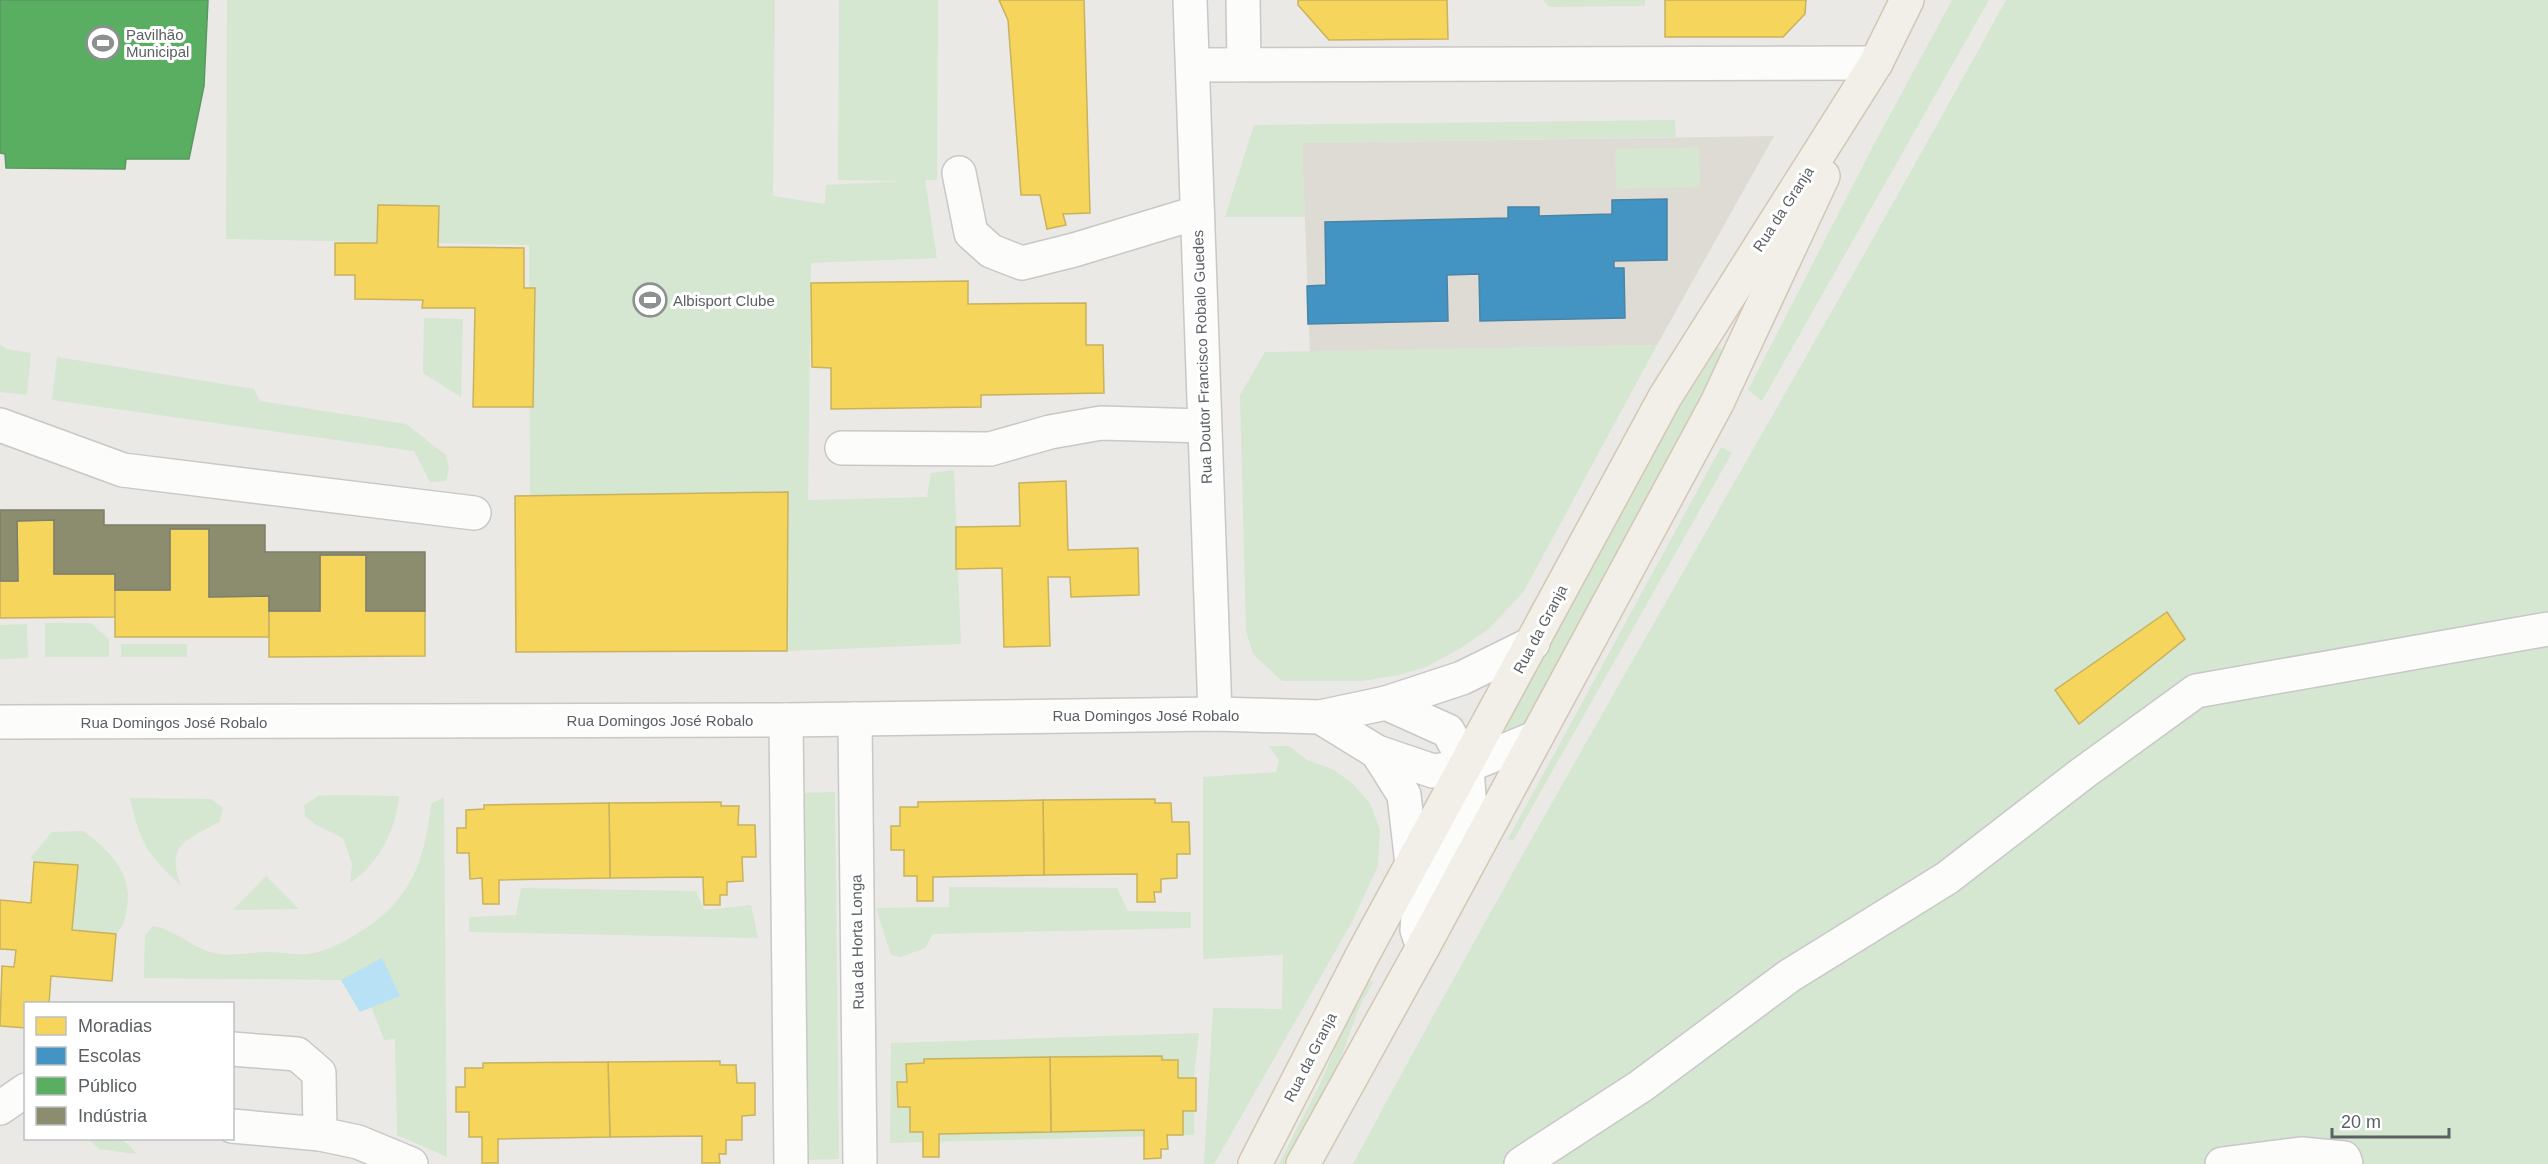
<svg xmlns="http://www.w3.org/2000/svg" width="2548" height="1164" font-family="Helvetica,sans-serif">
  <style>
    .education { fill: #dedbd5 }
    .green { fill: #d5e6d1 }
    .water { fill: #b9e1f5 }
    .homes { fill: #f6d55c; stroke: #c8b25e; stroke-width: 1.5 }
    .schools { fill: #4393c3; stroke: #4a84a6; stroke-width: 1.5 }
    .public { fill: #5aae61; stroke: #5a9762; stroke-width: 1.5 }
    .industry { fill: #8c8c6e; stroke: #7d7f6b; stroke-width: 1.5 }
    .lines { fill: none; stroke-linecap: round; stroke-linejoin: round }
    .minor-casing { stroke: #c7c8c7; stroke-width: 36 }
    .major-casing { stroke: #d2c7b4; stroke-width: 36 }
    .minor { stroke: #fcfcfb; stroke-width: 33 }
    .major { stroke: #f2efe8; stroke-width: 33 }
    .labels { text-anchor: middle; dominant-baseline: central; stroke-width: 6; stroke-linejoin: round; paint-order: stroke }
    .poi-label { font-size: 15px; fill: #5b6063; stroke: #fff; text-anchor: start }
    .street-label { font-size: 15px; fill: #5b6063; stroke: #fff }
  </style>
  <rect width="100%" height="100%" fill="#ebe9e5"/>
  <path class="education" d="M1774,136L1657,345L1310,352L1302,143Z"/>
  <g class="green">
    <path d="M227,0H775L773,196L825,204L826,185L904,181L838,180L839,0H938L937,180H925L937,258L811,263L808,500L927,497L931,473L954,470L961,644L787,651L516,652L515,496L530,495L529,245L226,239Z"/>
    <path d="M1543,0H1645V6L1549,7Z"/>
    <path d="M1952,0H1989L1762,401L1748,390L1871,150Z"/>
    <path d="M2006,0H2548V1164H1353C1563,771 1792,390 2006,0Z"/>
    <path d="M1675,120L1676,137L1302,143L1305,217H1225L1254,125Z"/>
    <path d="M1699,147L1700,187L1616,189L1615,149Z"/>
    <path d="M424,318L463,319L461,397L423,373Z"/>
    <path d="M0,345L7,349L31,353L27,395L0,392Z"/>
    <path d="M1657,345L1524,591L1490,628L1461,648L1426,667L1399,675L1362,681H1282L1253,654L1246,631L1240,395L1265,352Z"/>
    <path d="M1718,347L1724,352L1712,381L1525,725L1494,738L1673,418Z"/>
    <path d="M57,357L254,389L260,401L406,424L446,455L449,467L446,481L430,482L414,451L52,400Z"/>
    <path d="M1721,447L1732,453L1513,841L1508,839Z"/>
    <path d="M45,623H90L109,639V657H45Z"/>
    <path d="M27,624L28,658L0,659V625Z"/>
    <rect x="121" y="644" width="66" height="13"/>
    <path d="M1269,746H1289L1307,760L1334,770L1354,785L1371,805L1380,830L1378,866L1353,920L1214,1164H1204L1213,1008L1282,1009L1283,955L1203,959V777L1276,772L1279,760Z"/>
    <path d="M835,792L839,1159L804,1160L800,793Z"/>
    <path d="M332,795L399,796C396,829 379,864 350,883L352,864L343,838L316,825L305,816L304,805L318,796Z"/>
    <path d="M444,797L447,1157L397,1135L395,1039L384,1040L371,1006L360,1012L341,980L144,978L145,935L153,926C177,930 195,951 220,954C235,956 251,952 266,952C280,952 294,955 307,954C321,953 338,945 350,938C408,905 424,868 431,804Z"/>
    <path d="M130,798L211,799L223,808L220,821C191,839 163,842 182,887C148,854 140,845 130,798Z"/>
    <path d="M83,831C109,850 133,873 127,908C125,920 124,925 116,934L72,930L78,865L34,862L31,857L52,832Z"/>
    <path d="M266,876L299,909L233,910Z"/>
    <path d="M949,887L1117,888L1128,911L1191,912V928L933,934L925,948L901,957L891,955L876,908L949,907Z"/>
    <path d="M521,888L696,891L704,910L751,905L758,938L469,932V917L516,915Z"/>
    <path d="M1364,977L1373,982L1359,1008L1334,1076L1290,1164H1279L1321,1082Z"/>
    <path d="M1199,1033L1194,1075V1135L890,1143L891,1043Z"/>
    <path d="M89,1139C112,1138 123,1134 136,1154L99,1149Z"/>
  </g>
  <path class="water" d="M382,958L400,996L360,1012L341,980Z"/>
  <g class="homes">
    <path d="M999,0H1084L1090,213L1063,214L1066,225L1047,229L1040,195H1021L1008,20Z"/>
    <path d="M1298,0H1447L1448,39L1329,40L1298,5Z"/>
    <path d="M1665,0H1806L1805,14L1783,37H1665Z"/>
    <path d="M378,205L439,206L438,247L524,248V288H535L533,407H473L475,308H422L423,300L355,299V275H335V243H377Z"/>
    <path d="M968,281V304L1086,303V345H1103L1104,393L981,395V407L831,409V368L812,367L811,283Z"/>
    <path d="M1066,481L1068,550L1138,548L1139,595L1071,597L1070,577H1048L1050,646L1004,647L1002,568L956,569V527L1020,526L1019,483Z"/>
    <path d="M788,492L787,651L516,652L515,496Z"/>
    <path d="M54,520V574H115V617L0,618V581H18L17,521Z"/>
    <path d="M170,529H209V597L269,596V637H115V590H170Z"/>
    <path d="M320,555H366V611H425V656L269,657V611H320Z"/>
    <path d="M2167,612L2185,639L2079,724L2055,690Z"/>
    <path d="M1155,799V803H1171L1172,822H1189L1190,854H1177V878L1161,879V892H1154L1155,902H1137V874L1044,875L1043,800Z"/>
    <path d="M1043,800L1044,875L933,877V901H917V876H904V850H891V826H900V807H918V802Z"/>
    <path d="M721,802V806H739L738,825H755L756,857H742L743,881L727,882V895H720V905H704L703,877L610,878L609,803Z"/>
    <path d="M609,803L610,878L499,880V904H483L482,878L470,879L469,853H457V828H466V810L484,809V805Z"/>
    <path d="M34,862L78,865L72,930L116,934L112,981L51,976L49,1004H26V1028L0,1026L2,966L14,967L16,950L0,949V900L31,903Z"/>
    <path d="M1162,1056V1060H1178V1078H1196V1111H1183V1135H1167L1168,1149H1161V1158L1144,1159V1130L1051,1132L1050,1057Z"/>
    <path d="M1050,1057L1051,1132L939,1134V1157H923V1132H910V1107H898L897,1082H907L906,1064L924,1063V1059Z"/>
    <path d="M720,1061V1065H736L737,1083H755V1115L742,1116V1140H726V1154H719L720,1163H702V1136L610,1137L608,1062Z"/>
    <path d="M608,1062L610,1137L498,1139V1163H482V1137H469V1112H456V1087H465V1068H483V1063Z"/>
  </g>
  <path class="schools" d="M1667,199V260L1614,261V268H1624L1625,318L1480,321L1479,274L1447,275L1448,321L1308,324L1307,286L1326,285L1325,222L1508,218V207H1539V216L1612,214V200Z"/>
  <path class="public" d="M0,0H208L204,86L189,159H126L125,169L6,168L5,154L0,153Z"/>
  <path class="industry" d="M0,510H104V525H265V552H425V611H366V555H320V611H269V596L209,597V529H170V590H115V574H54V520L17,521L18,581H0Z"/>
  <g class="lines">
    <g class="minor-casing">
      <g id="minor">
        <path d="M1190,0L1215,714"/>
        <path d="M1243,0L1244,64"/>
        <path d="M1193,65L1876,63"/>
        <path d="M959,173L971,233L991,251L1022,263L1074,250L1196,213"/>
        <path d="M0,425L123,470L474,513"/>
        <path d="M842,448L990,449L1050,432L1101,423L1204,426"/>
        <path d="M1386,703L1462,678L1533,643"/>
        <path d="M1320,717L1377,752L1433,771L1467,766L1535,738"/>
        <path d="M855,719L860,1164"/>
        <path d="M786,720L791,1164"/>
        <path d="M0,722L786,720L1215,714L1320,717L1386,703L1448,731L1467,766L1470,812L1465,826L1418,915L1417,930L1423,947"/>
        <path d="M1377,752L1404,795L1412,864"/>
        <path d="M232,1049L297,1054L319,1073L320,1134"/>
        <path d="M0,1108L26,1090"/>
        <path d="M232,1126L320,1134L358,1142L411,1164"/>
        <path d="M1521,1164L1641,1086L1789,976L1947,878L2083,773L2196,691L2548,629"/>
        <path d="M2222,1164L2301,1154L2344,1158L2346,1164"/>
      </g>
    </g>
    <g class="major-casing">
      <g id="major">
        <path d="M1255,1164L1362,956L1665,397L1876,63L1907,0"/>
        <path d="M1303,1164L1423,947L1717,403L1823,176"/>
      </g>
    </g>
    <use href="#minor" class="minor"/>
    <use href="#major" class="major"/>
  </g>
  <defs>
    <g id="stadium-ring" transform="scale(1.725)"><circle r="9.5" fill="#fff" stroke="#8d9090" stroke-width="1.5"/><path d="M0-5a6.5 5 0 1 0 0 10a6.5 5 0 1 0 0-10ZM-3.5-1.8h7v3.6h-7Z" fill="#8d9090"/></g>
  </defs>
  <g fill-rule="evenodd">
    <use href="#stadium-ring" x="103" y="43"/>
    <use href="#stadium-ring" x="650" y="300"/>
  </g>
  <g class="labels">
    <g class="poi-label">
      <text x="126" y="34">Pavilhão<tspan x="126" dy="17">Municipal</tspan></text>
      <text x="673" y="300">Albisport Clube</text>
    </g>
    <g class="street-label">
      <text transform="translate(1783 209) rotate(-57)">Rua da Granja</text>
      <text transform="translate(1202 357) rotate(-92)">Rua Doutor Francisco Robalo Guedes</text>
      <text transform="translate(1540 629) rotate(-62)">Rua da Granja</text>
      <text x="1146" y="715">Rua Domingos José Robalo</text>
      <text x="660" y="720">Rua Domingos José Robalo</text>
      <text x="174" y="722">Rua Domingos José Robalo</text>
      <text transform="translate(857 942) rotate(-91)">Rua da Horta Longa</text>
      <text transform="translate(1310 1057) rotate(-63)">Rua da Granja</text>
    </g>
  </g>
  <rect x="24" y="1002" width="210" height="138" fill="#ffffff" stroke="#bdbfc1" stroke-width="1.5"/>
  <rect x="36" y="1017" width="30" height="18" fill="#f6d55c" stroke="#bdbfc1" stroke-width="1.5"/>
  <text x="78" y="1032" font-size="18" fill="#5b6063">Moradias</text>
  <rect x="36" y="1047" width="30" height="18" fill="#4393c3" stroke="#bdbfc1" stroke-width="1.5"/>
  <text x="78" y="1062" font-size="18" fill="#5b6063">Escolas</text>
  <rect x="36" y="1077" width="30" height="18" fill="#5aae61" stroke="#bdbfc1" stroke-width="1.5"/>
  <text x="78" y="1092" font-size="18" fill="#5b6063">Público</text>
  <rect x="36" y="1107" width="30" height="18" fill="#8c8c6e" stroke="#bdbfc1" stroke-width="1.5"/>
  <text x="78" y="1122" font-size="18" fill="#5b6063">Indústria</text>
  <path d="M2332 1128v9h117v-9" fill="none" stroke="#5b6063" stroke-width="3"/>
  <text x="2341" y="1128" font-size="18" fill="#5b6063" stroke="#ffffff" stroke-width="4.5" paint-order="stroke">20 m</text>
</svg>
